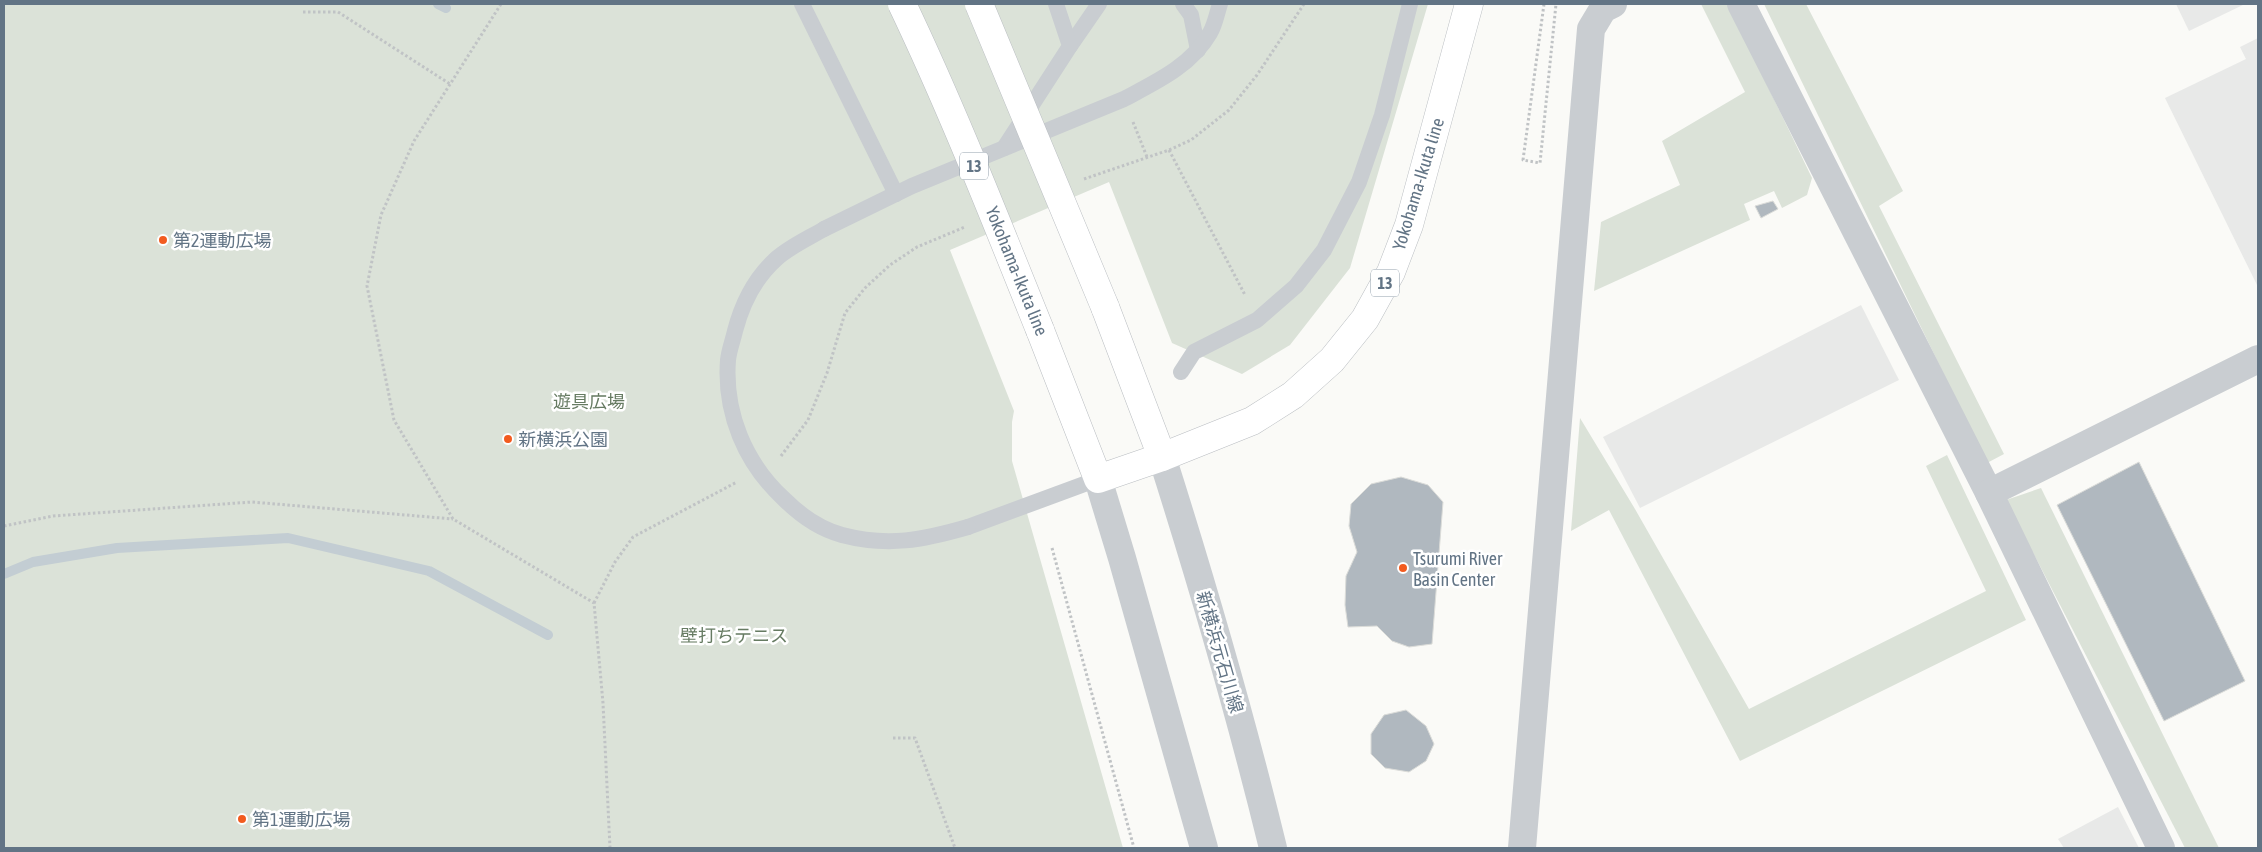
<svg xmlns="http://www.w3.org/2000/svg" width="2262" height="852" font-family="'Asap Condensed','Noto Sans JP',sans-serif">
  <style>
    .built { fill: #e8e9e8 }
    .green { fill: #dbe2d8 }
    .lines { fill: none; stroke-linecap: round; stroke-linejoin: round }
    .stream { stroke: #c3cdd3; stroke-width: 10 }
    .building { fill: #b0b8bf; stroke: #dbdcd9 }
    .primary-casing { stroke: #babec2; stroke-width: 29 }
    .path { stroke: #c0c3c5; stroke-width: 3; stroke-dasharray: 2.5 2.5; stroke-linecap: butt }
    .service { stroke: #c9cdd1; stroke-width: 16 }
    .minor { stroke: #c9cdd1; stroke-width: 28 }
    .tertiary { stroke: #c9cdd1; stroke-width: 28 }
    .primary { stroke: #fff; stroke-width: 28 }
    .primary-bridge-casing { stroke: #babec2; stroke-width: 29; stroke-linecap: butt }
    .service-bridge { stroke: #c9cdd1; stroke-width: 16 }
    .primary-bridge { stroke: #fff; stroke-width: 28 }
    .poi-dot { fill: #f25b1f; stroke: #fff; stroke-width: 2 }
    .labels { text-anchor: middle; dominant-baseline: central; stroke-width: 5; stroke-linejoin: round; paint-order: stroke }
    .shield { fill: #fff; stroke: #919eaa; stroke-width: 1 }
    .shield-label { font-size: 16px; font-weight: bold; fill: #627485 }
    .street-label { font-size: 18px; fill: #627485; stroke: #fff }
    .poi-label { font-size: 18px; fill: #627485; stroke: #fff; text-anchor: start }
    .park-label { font-size: 18px; fill: #667b62; stroke: #fff }
  </style>
  <rect width="100%" height="100%" fill="#fafaf7"/>
  <g class="built">
    <path d="M2176,4H2245L2189,31Z"/>
    <path d="M2258,38V287L2165,98L2246,59L2240,47Z"/>
    <path d="M1861,305L1899,380L1640,508L1603,437Z"/>
    <path d="M2118,807L2139,848H2064L2058,839Z"/>
  </g>
  <g class="green">
    <path d="M4,4H1428L1350,268L1290,345L1242,374L1172,343L1109,182L950,250L1014,411L1012,422V461L1123,848H4Z"/>
    <path d="M1701,4H1728L1812,178L1807,195L1782,208L1774,191L1744,204L1750,220L1594,291L1601,222L1680,185L1662,141L1745,92Z"/>
    <path d="M1764,4H1806L1903,191L1879,206L2004,454L1987,463Z"/>
    <path d="M1580,418L1635,509L1749,709L1986,591L1926,466L1947,455L2026,620L1740,761L1609,510L1571,531Z"/>
    <path d="M2041,488L2219,848H2185L2006,500Z"/>
  </g>
  <g class="lines">
    <g class="stream">
      <path d="M438,4L446,8"/>
      <path d="M4,574L33,562L117,548L288,538L429,571L548,635"/>
    </g>
  </g>
  <g class="building">
    <path d="M1773,201L1778,209L1761,218L1755,206Z"/>
    <path d="M2139,462L2245,681L2164,721L2057,505Z"/>
    <path d="M1401,477L1428,485L1443,502L1432,644L1409,647L1392,641L1377,626L1348,627L1345,605L1346,576L1357,552L1349,526L1351,504L1371,484Z"/>
    <path d="M1406,710L1426,726L1434,744L1426,761L1409,772L1385,768L1371,754V734L1384,715Z"/>
  </g>
  <g class="lines">
    <g class="primary-casing">
      <g id="primary">
        <path d="M1105,307L1162,457"/>
        <path d="M1040,330L1098,479L1162,457L1252,421L1293,395L1332,360L1365,319L1391,272L1409,225L1469,4"/>
      </g>
    </g>
    <g class="path">
      <path d="M501,4L414,141L381,215L367,286L394,420L453,519L594,603L603,703L610,848"/>
      <path d="M1544,4L1523,160L1540,163L1556,4"/>
      <path d="M303,12H338L450,84"/>
      <path d="M1133,122L1147,157"/>
      <path d="M1169,150L1245,295"/>
      <path d="M1084,179L1169,150L1191,140L1229,110L1257,75L1304,4"/>
      <path d="M781,456L808,420L827,373L845,313L865,288L890,265L917,247L965,227"/>
      <path d="M4,526L53,516L252,502L453,519"/>
      <path d="M1052,548L1134,848"/>
      <path d="M594,603L615,562L633,537L737,482"/>
      <path d="M893,738H915L955,848"/>
    </g>
    <g class="service">
      <path d="M802,4L896,194"/>
      <path d="M1183,4L1191,15L1198,50"/>
      <path d="M1070,46L1099,4"/>
      <path d="M1004,148L1070,46L1056,4"/>
      <path d="M824,229L912,186L1124,99C1156,82 1191,66 1210,33C1215,25 1217,13 1220,4"/>
      <path d="M1181,372L1194,352L1257,320L1296,286L1324,250L1359,182L1382,115L1410,4"/>
      <path d="M968,527L1098,479"/>
    </g>
    <g class="minor">
      <path d="M1741,4L1989,493L2161,848"/>
      <path d="M1989,493L2258,359"/>
      <path d="M1522,848L1591,29L1603,9L1613,4"/>
    </g>
    <g class="tertiary">
      <path d="M1162,457C1203,586 1241,717 1273,848"/>
      <path d="M1098,479L1122,558L1204,848"/>
    </g>
    <use href="#primary" class="primary"/>
    <g class="primary-bridge-casing">
      <g id="primary-bridge">
        <path d="M902,4C953,111 996,221 1040,330"/>
        <path d="M979,4L1105,307"/>
      </g>
    </g>
    <path class="service-bridge" d="M824,229C809,238 789,247 776,259C755,278 742,304 735,331C733,340 729,350 728,360C724,413 745,463 784,499C800,515 820,529 842,535C888,547 923,540 968,527"/>
    <use href="#primary-bridge" class="primary-bridge"/>
  </g>
  <g class="poi-dot">
    <circle cx="163" cy="240" r="5"/>
    <circle cx="508" cy="439" r="5"/>
    <circle cx="1403" cy="568" r="5"/>
    <circle cx="242" cy="819" r="5"/>
  </g>
  <g class="labels">
    <g class="shield">
      <rect x="960" y="152.5" width="28" height="27" rx="4"/>
      <rect x="1371" y="269.5" width="28" height="27" rx="4"/>
    </g>
    <g class="shield-label">
      <text x="974" y="166">13</text>
      <text x="1385" y="283">13</text>
    </g>
    <g class="street-label">
      <text transform="translate(1418 184) rotate(-73)">Yokohama-Ikuta line</text>
      <text transform="translate(1017 271) rotate(68)">Yokohama-Ikuta line</text>
      <text transform="translate(1220 652) rotate(74)">新横浜元石川線</text>
    </g>
    <g class="poi-label">
      <text x="173" y="240">第2運動広場</text>
      <text x="518" y="439">新横浜公園</text>
      <text x="1413" y="558">Tsurumi River<tspan x="1413" dy="21">Basin Center</tspan></text>
      <text x="252" y="819">第1運動広場</text>
    </g>
    <g class="park-label">
      <text x="589" y="401">遊具広場</text>
      <text x="734" y="635">壁打ちテニス</text>
    </g>
  </g>
  <rect width="2262" height="852" fill="none" stroke="#627485" stroke-width="10"/>
</svg>
